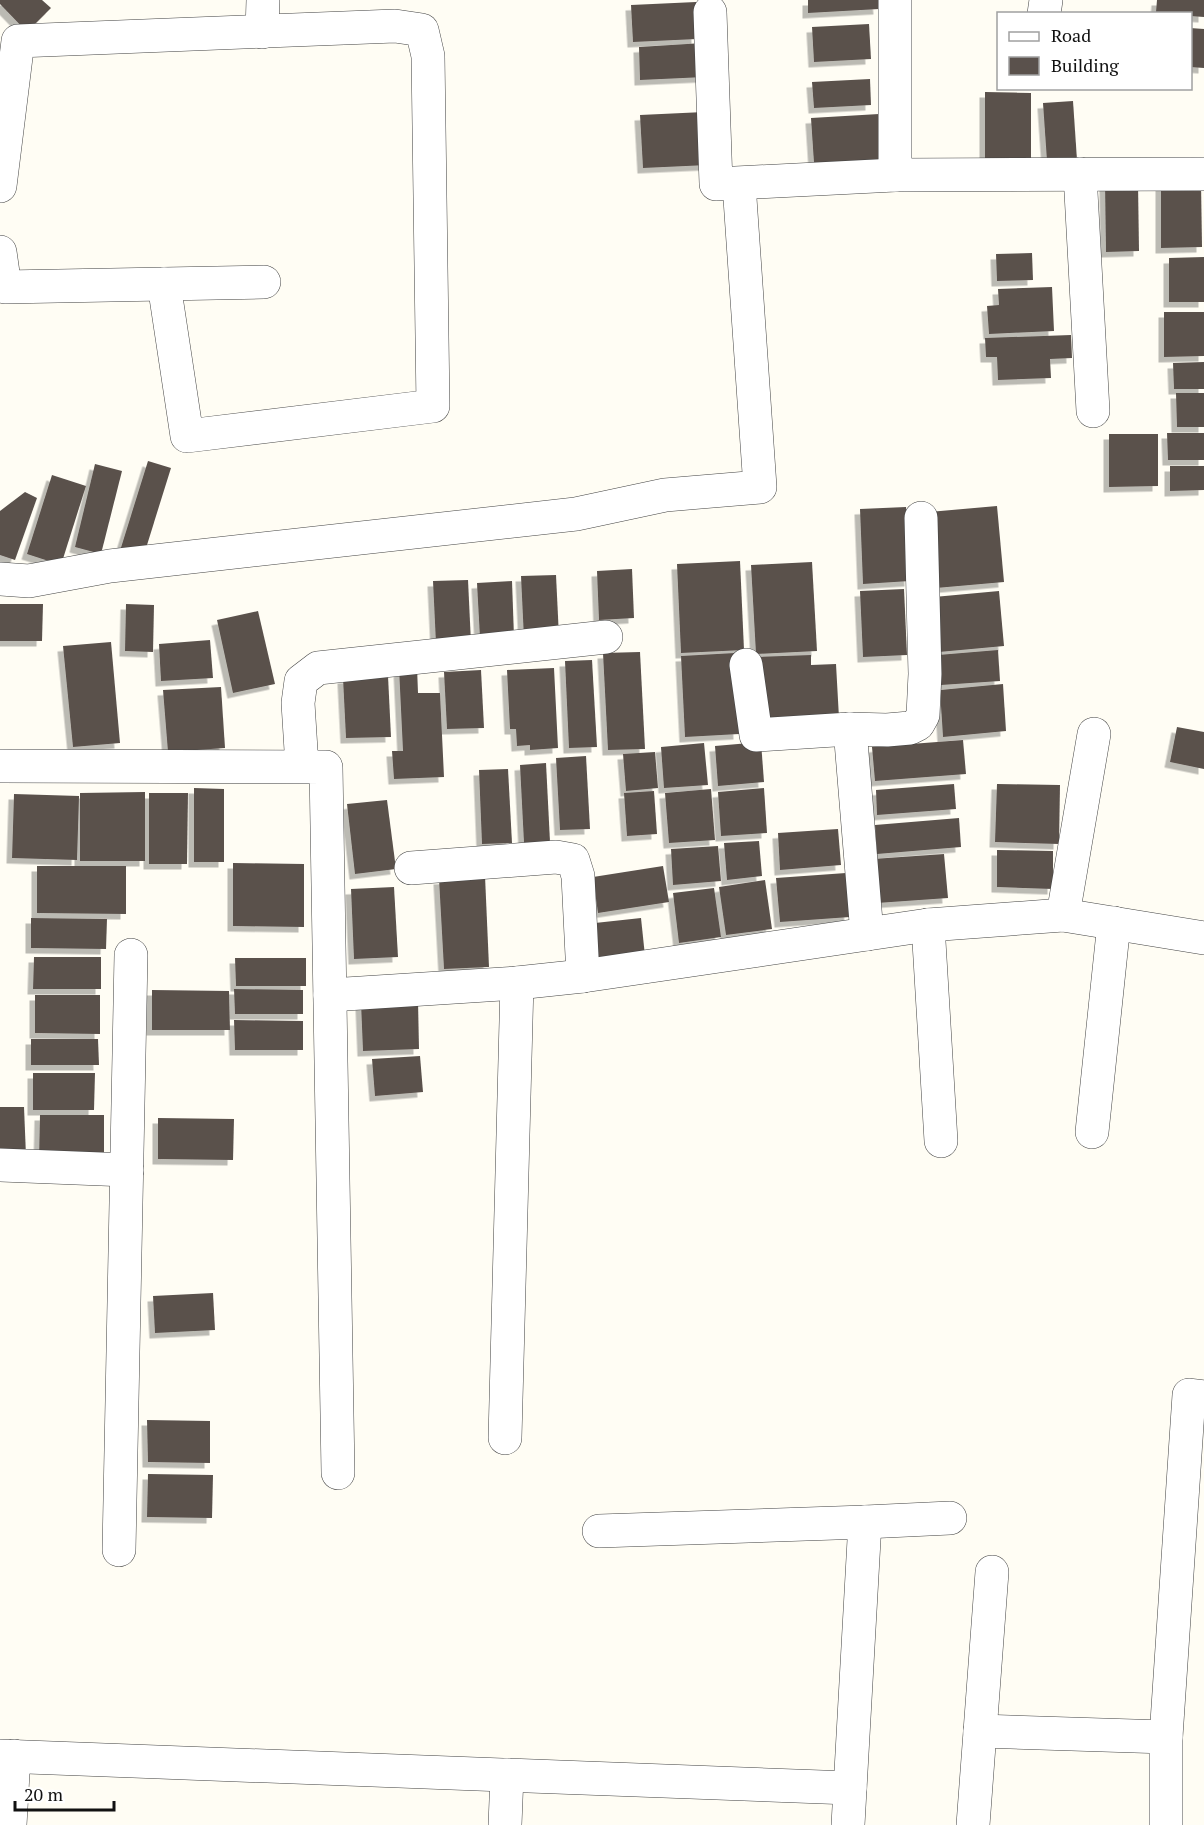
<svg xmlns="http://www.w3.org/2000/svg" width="1204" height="1825" font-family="'PT Serif',serif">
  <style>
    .building { fill: #5a514c; filter: url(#shadow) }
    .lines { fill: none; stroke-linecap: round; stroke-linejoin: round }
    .street-casing { stroke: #444; stroke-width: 34 }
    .street { stroke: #fff; stroke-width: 33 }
  </style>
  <defs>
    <filter id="shadow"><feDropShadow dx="-5.5" dy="5.5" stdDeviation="0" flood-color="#0004"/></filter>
  </defs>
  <rect width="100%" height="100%" fill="#fffdf4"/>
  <g class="building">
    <path d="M0,0H42L51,8L27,32L0,4Z"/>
    <path d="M808,0H878L879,9L808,13Z"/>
    <path d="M1157,0H1204V17L1190,16V14L1156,12Z"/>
    <path d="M696,2L697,39L633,42L631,5Z"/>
    <path d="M869,24L871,59L814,62L812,27Z"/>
    <path d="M1190,28L1204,29V68L1190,67Z"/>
    <path d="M703,43L705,77L640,80L639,47Z"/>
    <path d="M870,79L871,105L814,108L812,82Z"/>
    <path d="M985,92L1031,93V159H985Z"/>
    <path d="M1073,101L1077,160L1047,161L1043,103Z"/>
    <path d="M704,112L708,165L643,168L640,115Z"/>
    <path d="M879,114L881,160L814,163L811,118Z"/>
    <path d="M1105,183H1138L1139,251L1106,252Z"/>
    <path d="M1201,183L1202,247L1161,248V184Z"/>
    <path d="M1032,253L1033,280L997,281L996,254Z"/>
    <path d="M1204,257V302H1169V258Z"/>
    <path d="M1052,287L1054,331L989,334L987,306L999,305L998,289Z"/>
    <path d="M1164,312H1204V356L1164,357Z"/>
    <path d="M1071,335L1072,358L1050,359L1051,378L998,380L997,357H986L985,338Z"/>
    <path d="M1204,362V389H1174L1173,363Z"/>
    <path d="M1176,393H1204V427H1177Z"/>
    <path d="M1167,433H1204V460H1168Z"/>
    <path d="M1109,434H1158V486L1109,487Z"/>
    <path d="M148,461L171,468L142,561L119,554Z"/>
    <path d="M95,464L122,471L101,554L75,547Z"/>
    <path d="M1170,466H1204V490L1170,491Z"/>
    <path d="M52,475L86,486L61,565L27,554Z"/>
    <path d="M25,492L37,498L15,560L0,555V511Z"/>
    <path d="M997,506L1004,582L936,588L929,512Z"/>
    <path d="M906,507L910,581L863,584L860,509Z"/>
    <path d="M740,561L744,650L681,653L677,564Z"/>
    <path d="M812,562L817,651L756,654L751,565Z"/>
    <path d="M632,569L634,618L599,620L597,571Z"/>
    <path d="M556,575L559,637L524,639L521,576Z"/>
    <path d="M468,580L471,643L436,644L433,581Z"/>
    <path d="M512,581L514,637L480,638L477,583Z"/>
    <path d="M904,589L907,655L863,657L860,591Z"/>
    <path d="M999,591L1004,646L939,652L934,597Z"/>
    <path d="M0,604H43L42,641H0Z"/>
    <path d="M126,604L154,605L153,652L125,651Z"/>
    <path d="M258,611L275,684L233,693L217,620Z"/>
    <path d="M210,640L213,678L161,681L159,644Z"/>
    <path d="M111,642L120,743L73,747L63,646Z"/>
    <path d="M998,650L1000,681L941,685L938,655Z"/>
    <path d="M640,652L645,749L608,750L603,653Z"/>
    <path d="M735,653L739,734L685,737L681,656Z"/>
    <path d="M811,655V665L836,664L839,718L761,722L757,657Z"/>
    <path d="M592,660L597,747L569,748L565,661Z"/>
    <path d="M417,667L418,693H440L444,777L394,779L392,751H403L399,668Z"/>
    <path d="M554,668L558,748L530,750V745L517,746L516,729H510L507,670Z"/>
    <path d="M481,670L484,728L447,729L444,672Z"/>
    <path d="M388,676L391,737L346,738L343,678Z"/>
    <path d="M1003,684L1006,731L943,737L940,690Z"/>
    <path d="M221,687L225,748L168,752L163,690Z"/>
    <path d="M1177,727L1204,732V769L1170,762Z"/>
    <path d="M963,740L966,774L875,781L872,747Z"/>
    <path d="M761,742L764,782L718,786L715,746Z"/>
    <path d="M704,743L708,785L664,788L661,747Z"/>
    <path d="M655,752L658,788L626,791L623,754Z"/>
    <path d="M586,756L590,829L560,830L556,758Z"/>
    <path d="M546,763L550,842L524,843L520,765Z"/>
    <path d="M508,769L512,843L482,844L479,770Z"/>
    <path d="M954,784L956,809L877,815L876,790Z"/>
    <path d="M997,784L1060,785L1059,844L995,842Z"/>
    <path d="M194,788L224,789V862H194Z"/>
    <path d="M764,788L767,833L721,836L718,792Z"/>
    <path d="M711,789L715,840L669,843L665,793Z"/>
    <path d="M654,791L657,834L627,836L624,793Z"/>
    <path d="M145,792V861H80V793Z"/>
    <path d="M149,793H188L187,864H149Z"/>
    <path d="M14,794L79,796L77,860L12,858Z"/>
    <path d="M387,800L396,869L355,874L347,804Z"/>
    <path d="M959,818L961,847L877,854L875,825Z"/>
    <path d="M838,829L841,865L780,870L778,833Z"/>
    <path d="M759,841L762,876L727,880L724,843Z"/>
    <path d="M718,846L721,881L673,885L671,849Z"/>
    <path d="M997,850L1053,851V889L997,887Z"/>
    <path d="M944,854L948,898L877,903L873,859Z"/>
    <path d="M233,863L304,864V927L233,926Z"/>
    <path d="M37,866H126V914L37,913Z"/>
    <path d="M663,866L669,902L598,913L593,877Z"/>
    <path d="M846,873L850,917L780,922L776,878Z"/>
    <path d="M485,876L489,967L444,969L439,879Z"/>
    <path d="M765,880L772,929L726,935L719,887Z"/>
    <path d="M394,887L398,957L354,959L351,889Z"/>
    <path d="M714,888L721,937L679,943L673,893Z"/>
    <path d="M31,918L107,919L106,949L31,948Z"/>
    <path d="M641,918L645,956L599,961L595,923Z"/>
    <path d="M34,957H101V989H33Z"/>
    <path d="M235,958H306V986H236Z"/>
    <path d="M234,989L303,990V1014H235Z"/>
    <path d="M152,990L229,991L230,1030H152Z"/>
    <path d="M35,995H100V1034L35,1033Z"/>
    <path d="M418,1001L419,1049L363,1051L361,1003Z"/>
    <path d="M234,1020L303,1021V1050H235Z"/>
    <path d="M31,1039H98L99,1065H31Z"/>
    <path d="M420,1056L423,1092L375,1096L372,1059Z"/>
    <path d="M33,1073H95L94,1110H33Z"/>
    <path d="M0,1107H24L26,1156L0,1157Z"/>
    <path d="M40,1115H104V1160H39Z"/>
    <path d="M158,1118L234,1119L233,1160L158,1159Z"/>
    <path d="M213,1293L215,1330L155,1333L153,1296Z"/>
    <path d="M147,1420L210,1421V1463L148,1462Z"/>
    <path d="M148,1474L213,1475L212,1518L147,1517Z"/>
  </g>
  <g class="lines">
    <g class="street-casing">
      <g id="street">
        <path d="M710,12L716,184L895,175L1204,174"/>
        <path d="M1044,14L1046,0"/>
        <path d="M262,32L263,0"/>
        <path d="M1080,174L1093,411"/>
        <path d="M895,175V0"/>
        <path d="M0,186L18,41L395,26L422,30L428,56L433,406L187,436L164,284"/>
        <path d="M0,252L5,287L264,282"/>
        <path d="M0,579L29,581L110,566L576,514L665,495L760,487L739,184"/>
        <path d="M746,665L756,735L850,729L887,730L910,728L918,724L923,715L925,674L921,518"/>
        <path d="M850,729L867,934"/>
        <path d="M0,766L326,767L338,1473"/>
        <path d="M302,766L298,703L301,681L318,668L606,637"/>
        <path d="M411,868L556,857L573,860L578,876L583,976"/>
        <path d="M1063,915L1094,734"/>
        <path d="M928,925L941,1141"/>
        <path d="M330,995L517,983L583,976L928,925L1063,915L1204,938"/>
        <path d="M1092,1132L1114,923"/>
        <path d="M0,1165L127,1170"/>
        <path d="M505,1438L517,983"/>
        <path d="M865,1522L950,1518"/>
        <path d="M599,1531L865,1522L848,1825"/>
        <path d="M119,1550L131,955"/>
        <path d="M980,1731L1166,1737L1189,1395L1204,1397"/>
        <path d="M1166,1737V1825"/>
        <path d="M0,1756L850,1788"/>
        <path d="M10,1825L14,1756"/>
        <path d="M505,1825L507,1775"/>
        <path d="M973,1825L992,1572"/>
      </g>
    </g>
    <use href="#street" class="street"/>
  </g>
  <rect x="997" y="12" width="195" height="78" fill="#ffffff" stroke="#a0a0a0" stroke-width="1.5"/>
  <rect x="1009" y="32" width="30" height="9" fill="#ffffff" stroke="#a0a0a0" stroke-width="1.5"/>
  <text x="1051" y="42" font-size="18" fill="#111111">Road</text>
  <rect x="1009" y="57" width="30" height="18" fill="#5a514c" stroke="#a0a0a0" stroke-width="1.5"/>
  <text x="1051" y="72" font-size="18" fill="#111111">Building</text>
  <path d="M15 1801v9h99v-9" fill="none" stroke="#111111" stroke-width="3"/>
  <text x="24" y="1801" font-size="18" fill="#111111" stroke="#ffffff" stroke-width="4.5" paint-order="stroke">20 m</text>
</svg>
